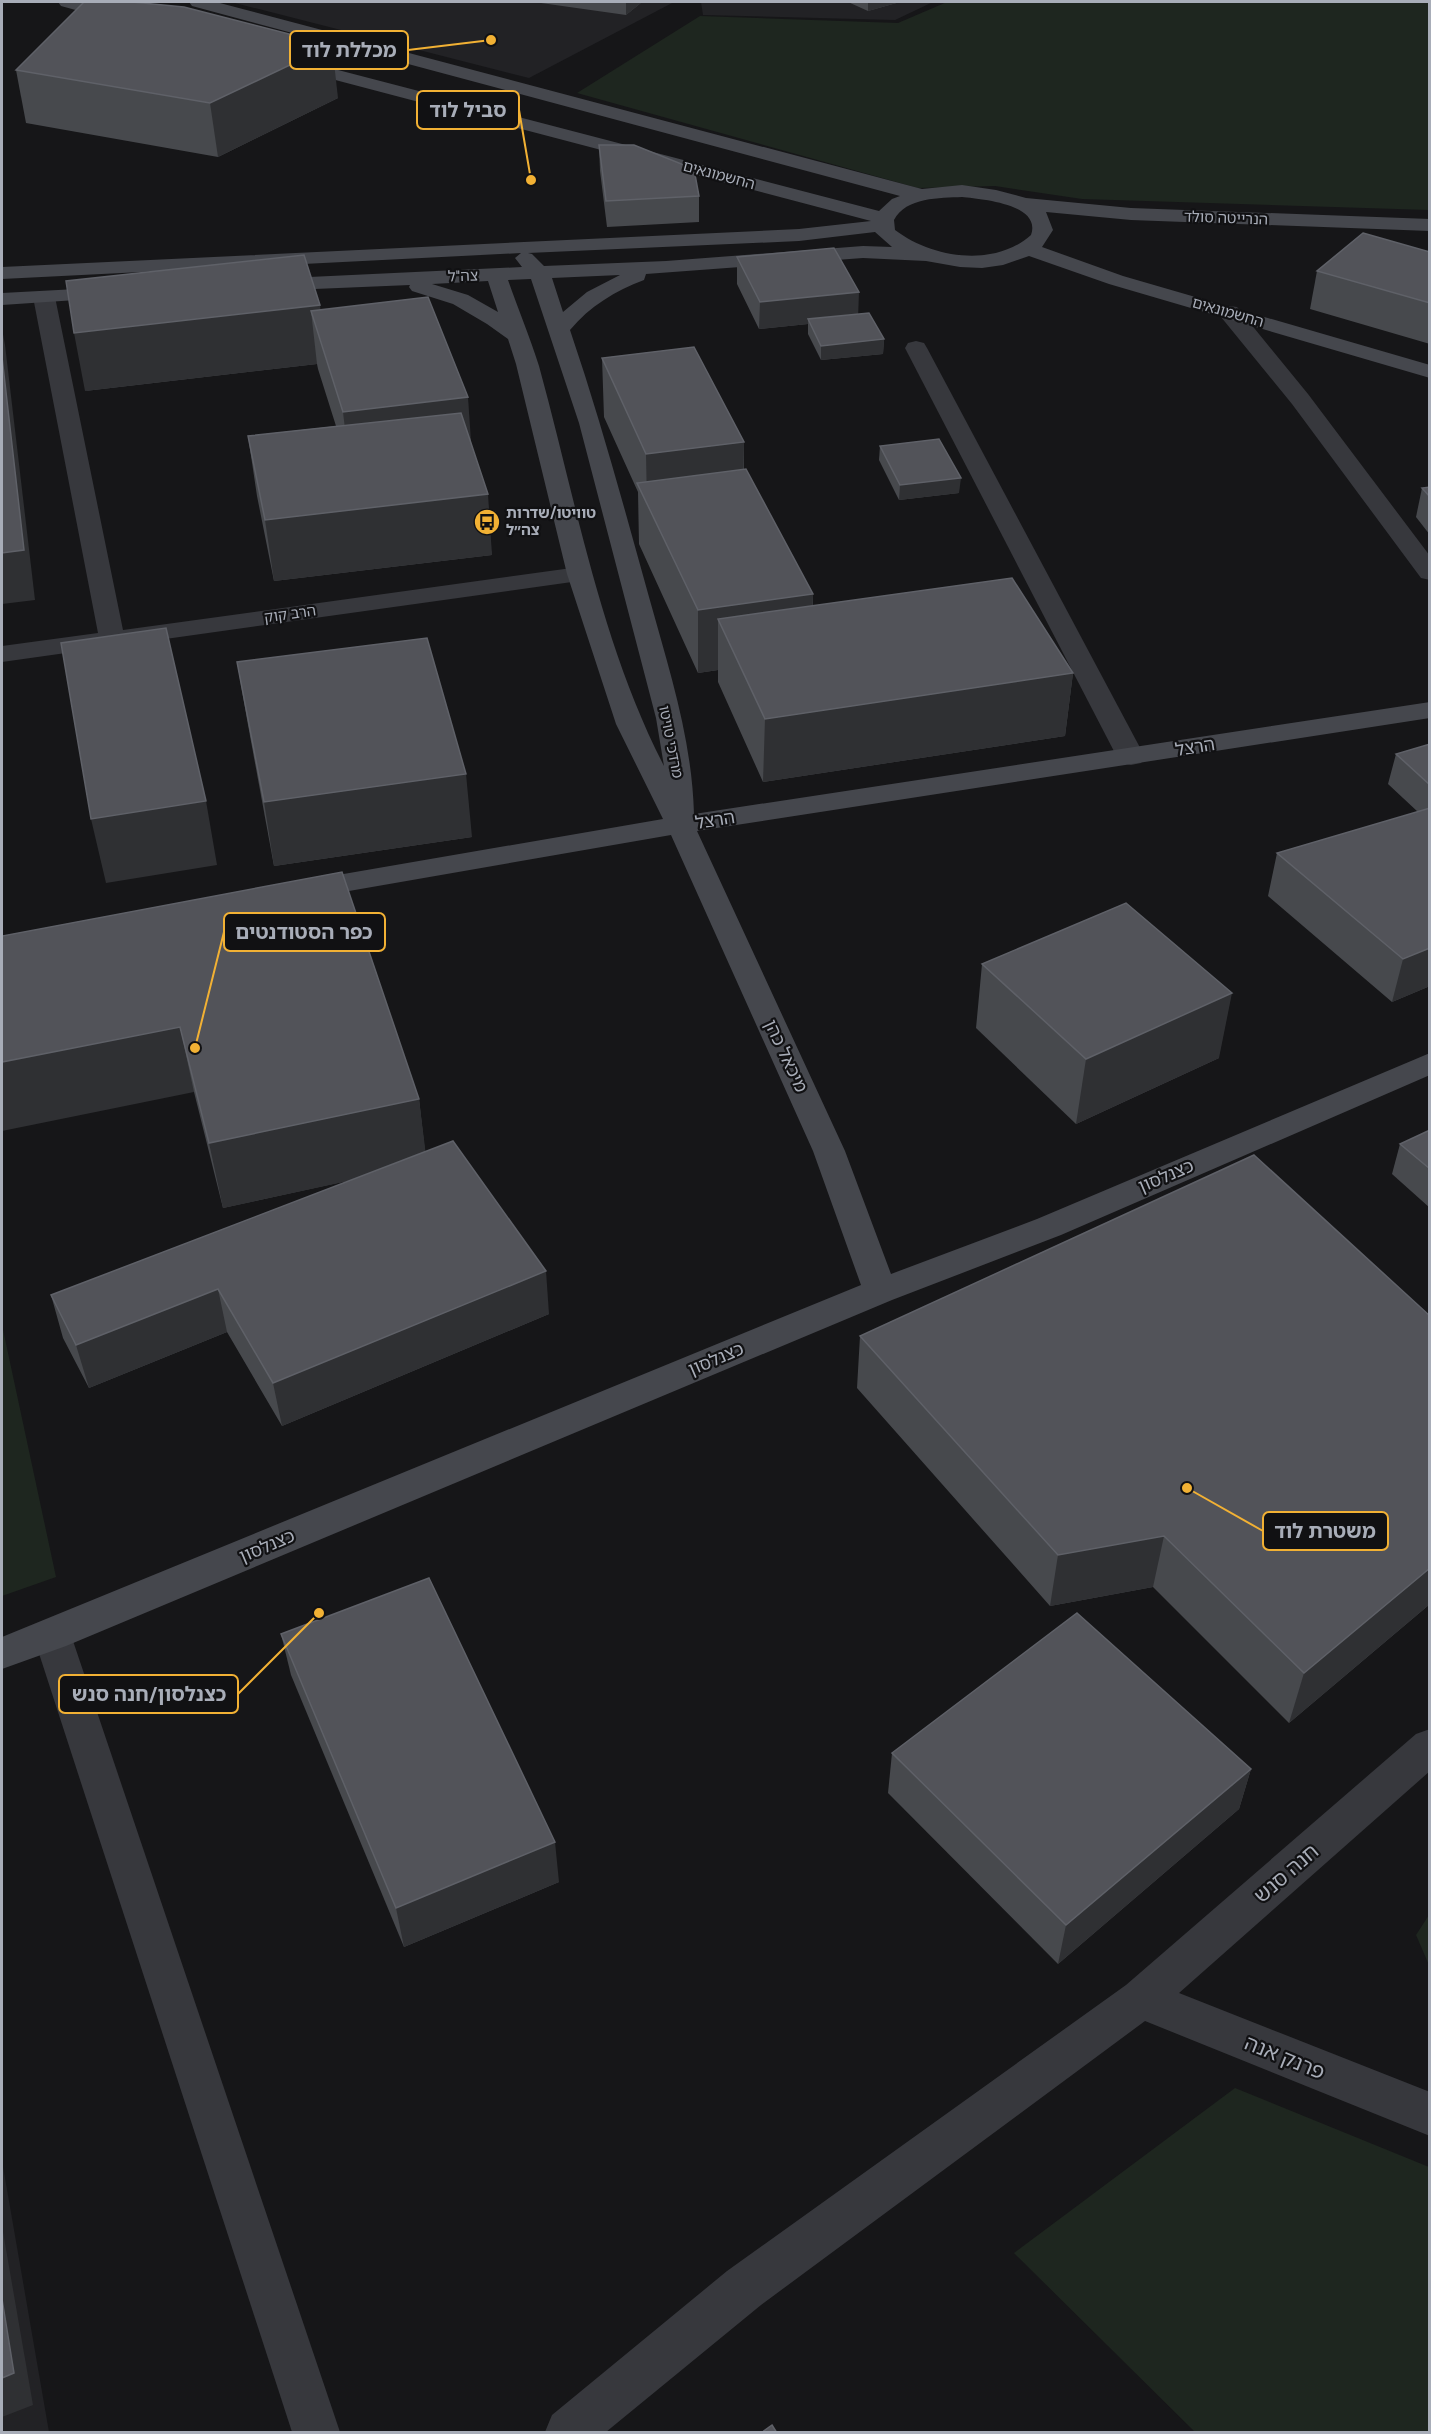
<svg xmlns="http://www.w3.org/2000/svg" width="1431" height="2434" font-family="Figtree,'Noto Sans Hebrew',sans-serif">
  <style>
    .built { fill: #222225 }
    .green { fill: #1e261f }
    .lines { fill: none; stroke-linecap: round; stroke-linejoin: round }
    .lane { fill: #37383d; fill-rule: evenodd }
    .street { fill: #37383d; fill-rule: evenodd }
    .secondary { fill: #45474d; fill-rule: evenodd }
    .wall { fill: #47494d }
    .shaded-wall { fill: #2f3033 }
    .building { fill: #525359; stroke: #5f6168; stroke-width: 1.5 }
    .labels { text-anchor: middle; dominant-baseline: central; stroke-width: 4.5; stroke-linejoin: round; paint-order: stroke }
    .far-street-label { font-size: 15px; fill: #a8adb8; stroke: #111113 }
    .far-poi-label { font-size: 15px; font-weight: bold; fill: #a8adb8; stroke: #111113; text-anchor: start }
    .street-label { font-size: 18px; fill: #a8adb8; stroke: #111113 }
    .near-street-label { font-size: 21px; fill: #a8adb8; stroke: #111113 }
    .leader { fill: none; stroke: #f2b134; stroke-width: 2 }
    .callout-dot { fill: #f2b134; stroke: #111113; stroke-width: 2 }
    .callout { fill: #111113; stroke: #f2b134; stroke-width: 2 }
    .callout-label { font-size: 20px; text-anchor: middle; font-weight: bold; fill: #a8adb8 }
  </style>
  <rect width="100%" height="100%" fill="#161618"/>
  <g class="built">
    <path d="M231,2H674L529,78Z"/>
    <path d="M701,2H933L895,20L703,15Z"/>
    <path d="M2,2161L9,2201L49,2432H2Z"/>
  </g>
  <g class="green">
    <path d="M947,2H1429V210L1082,199L995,186L918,188L577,93L700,16L898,23Z"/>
    <path d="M2,1325L56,1577L2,1596Z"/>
    <path d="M1429,1915V1965L1416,1935Z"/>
    <path d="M1235,2088L1429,2167V2432H1195L1014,2253Z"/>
  </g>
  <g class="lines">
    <path class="lane" d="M916,341L924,343L927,348L1145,757L1141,763L1131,765L1121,763L1117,757L905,348L908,343Z"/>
    <g class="street">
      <path d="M44,291L51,293L55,297L123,630L579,567L588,569L591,574L588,579L579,581L2,662V646L98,633L33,297L37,293Z"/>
      <path d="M1229,306L1237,307L1308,394L1430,556V580L1421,578L1292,404L1221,317L1218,312L1221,307Z"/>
      <path d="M52,1619L66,1624L71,1635L340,2432H292L33,1635L38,1624Z"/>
      <path d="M1430,1729V1771L1179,1993L1430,2092V2136L1145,2021L761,2305L606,2432H545L552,2415L727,2271L1126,1985L1416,1734Z"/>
    </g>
    <g class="secondary">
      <path d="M58,2H84L129,14L132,18L129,22L123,23L61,6Z"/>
      <path d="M189,2H216L922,189L962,185L996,190L1026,198L1131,208L1430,219V231L1131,220L1046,212L1053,230L1042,247L1123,276L1430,365V378L1109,284L1029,256L1003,265L982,268L960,267L926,261L863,258L646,274L644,280C615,291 590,306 570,330C600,418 624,507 649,597C669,669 692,739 694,814L1430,702V718L697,831L845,1151L891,1274L1037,1219L1430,1053V1075L1061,1235L892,1300L66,1646L2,1669V1637L861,1285L813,1151L671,835L303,899L293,896L289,890L293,884L303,881L663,819L616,724L567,574L516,364L508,339L487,324L453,304L412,291L409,287L410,285L267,291L260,289L257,285L260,281L267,279L522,267L515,258L521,253L2,279V267L799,229L871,221L286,67L283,63L286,59L292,58L879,211L892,199L900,196L192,6ZM962,197C981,199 1042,204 1031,235C994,268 932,258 895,230L894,220C906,197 940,198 962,197ZM875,232L892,247L863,246L666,261L544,266L532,254L528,253L799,241ZM620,275L587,292L563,312L552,278ZM531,279L579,423L656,718L664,766C600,641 576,501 539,366C530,337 518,309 508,280ZM488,281L498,312L468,295L432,284Z"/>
      <path d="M114,287L121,289L124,293L121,297L2,305V293Z"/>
    </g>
  </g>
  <g class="wall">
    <path d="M534,2H642L626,15Z"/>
    <path d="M848,2H900L868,11Z"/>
    <path d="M16,70L338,98L218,157L26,123Z"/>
    <path d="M599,145L699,196V222L607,227L600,171Z"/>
    <path d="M1430,252V344L1310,309L1317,271Z"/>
    <path d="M737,257L858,314L884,339L883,354L821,360L808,334V324L759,329L737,284Z"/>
    <path d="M321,310L471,444L492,555L274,581L257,496L248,436L336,426L318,369L317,364L85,391Z"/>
    <path d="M602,358L744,442V469L813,594V606L1073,673L1065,736L763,782L718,682V670L698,673L639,544L638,492L604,417Z"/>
    <path d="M880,446L959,493L899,500L879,460Z"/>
    <path d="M1430,487V535L1416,517L1422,488Z"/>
    <path d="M237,662L472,837L274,866L248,725Z"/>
    <path d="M1430,744V986L1392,1002L1268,896L1277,853L1418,812L1388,784L1396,754Z"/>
    <path d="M2,936L419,1099L425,1152L549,1314L282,1426L227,1332L89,1388L63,1338L51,1295L351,1180L223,1208L194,1092Z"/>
    <path d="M982,964L1219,1058L1076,1124L976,1028Z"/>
    <path d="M1430,1130V1208L1392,1174L1400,1144Z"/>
    <path d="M1430,1316V1604L1289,1723L1153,1587L1050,1606L857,1388L860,1336Z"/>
    <path d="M281,1634L559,1882L404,1947L291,1675Z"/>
    <path d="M892,1753L1251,1769L1239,1809L1058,1964L888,1793Z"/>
  </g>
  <g class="shaded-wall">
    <path d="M626,2H642L626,15Z"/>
    <path d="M868,2H900L868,11Z"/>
    <path d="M332,45L338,98L218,157L210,103Z"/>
    <path d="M859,292L858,319H808V324L759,329L760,302Z"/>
    <path d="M320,305L327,362L311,311L317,364L85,391L74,333Z"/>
    <path d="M2,329L5,345L35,600L2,604Z"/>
    <path d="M884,339L883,354L821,360V346Z"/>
    <path d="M468,397L472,456L350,472L343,412Z"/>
    <path d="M744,442L743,502L647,505L646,454Z"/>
    <path d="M961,478L959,493L899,500L900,485Z"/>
    <path d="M488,494L492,555L274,581L265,520Z"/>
    <path d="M813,594L811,656L718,619V670L698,673V610Z"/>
    <path d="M1073,673L1065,736L763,782L765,719Z"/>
    <path d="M466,774L472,837L274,866L264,802Z"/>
    <path d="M206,801L217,865L106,883L91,819Z"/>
    <path d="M1430,948V986L1392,1002L1403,959Z"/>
    <path d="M1232,993L1219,1058L1076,1124L1086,1059Z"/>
    <path d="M180,1027L194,1092L2,1131V1062Z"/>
    <path d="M419,1099L427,1164L223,1208L209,1143Z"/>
    <path d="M546,1271L549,1314L282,1426L273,1383Z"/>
    <path d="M218,1289L227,1332L89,1388L76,1345Z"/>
    <path d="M1164,1536L1153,1587L1050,1606L1058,1555Z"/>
    <path d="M1430,1568V1604L1289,1723L1304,1673Z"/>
    <path d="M1251,1769L1239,1809L1058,1964L1066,1925Z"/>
    <path d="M555,1842L559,1882L404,1947L396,1908Z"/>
    <path d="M2,2226L33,2405L2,2417Z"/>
  </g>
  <g class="building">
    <path d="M84,2H132L184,7L332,45L210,103L16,70Z"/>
    <path d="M599,145H634L694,169L699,196L606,201Z"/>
    <path d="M1363,233L1430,252V303L1317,271Z"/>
    <path d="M834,248L859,292L760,302L737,257Z"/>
    <path d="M304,255L320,305L74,333L66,281Z"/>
    <path d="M428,297L468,397L343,412L311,311Z"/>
    <path d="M869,313L884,339L821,346L808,319Z"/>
    <path d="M694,347L744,442L646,454L602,358Z"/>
    <path d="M2,357L24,550L2,553Z"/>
    <path d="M461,413L488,494L265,520L248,436Z"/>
    <path d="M939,439L961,478L900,485L880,446Z"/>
    <path d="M746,469L813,594L698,610L637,483Z"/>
    <path d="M1430,487V497L1422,488Z"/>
    <path d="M1012,578L1073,673L765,719L718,619Z"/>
    <path d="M166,628L206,801L91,819L61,643Z"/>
    <path d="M427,638L466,774L264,802L237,662Z"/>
    <path d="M1430,744V785L1396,754Z"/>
    <path d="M1430,808V948L1403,959L1277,853Z"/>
    <path d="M342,872L419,1099L209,1143L180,1027L2,1062V936Z"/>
    <path d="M1126,903L1232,993L1086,1059L982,964Z"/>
    <path d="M1430,1130V1169L1400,1144Z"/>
    <path d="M453,1141L546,1271L273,1383L218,1289L76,1345L51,1295Z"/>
    <path d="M1254,1155L1430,1316V1568L1304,1673L1164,1536L1058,1555L860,1336Z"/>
    <path d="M429,1578L555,1842L396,1908L281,1634Z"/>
    <path d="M1077,1613L1251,1769L1066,1925L892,1753Z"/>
    <path d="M2,2299L14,2373L2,2378Z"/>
    <path d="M772,2425L777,2433H761Z"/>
  </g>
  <defs>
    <g id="bus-disc" transform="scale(1.35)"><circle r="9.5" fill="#f2b134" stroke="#111113"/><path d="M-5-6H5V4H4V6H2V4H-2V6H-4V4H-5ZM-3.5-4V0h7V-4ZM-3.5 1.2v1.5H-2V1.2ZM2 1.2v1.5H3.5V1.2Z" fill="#111"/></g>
  </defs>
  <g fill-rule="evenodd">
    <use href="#bus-disc" x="487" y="522"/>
  </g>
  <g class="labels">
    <g class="far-street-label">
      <text transform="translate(719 175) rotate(15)">החשמונאים</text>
      <text transform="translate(1226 218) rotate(2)">הנרייטה סולד</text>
      <text transform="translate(463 276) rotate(-2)">צה"ל</text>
      <text transform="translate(1228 312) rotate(16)">החשמונאים</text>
      <text transform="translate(290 614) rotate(-8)">הרב קוק</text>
      <text transform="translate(671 742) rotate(79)">מרדכי טויטו</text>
    </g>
    <g class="far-poi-label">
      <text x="506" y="513">טוויטו/שדרות<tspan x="506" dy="17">צה״ל</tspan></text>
    </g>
    <g class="street-label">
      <text transform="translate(1195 747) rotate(-9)">הרצל</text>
      <text transform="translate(715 820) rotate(-9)">הרצל</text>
      <text transform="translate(786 1056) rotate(65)">מיכאל כהן</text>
      <text transform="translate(1166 1176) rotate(-23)">כצנלסון</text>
      <text transform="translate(716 1359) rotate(-23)">כצנלסון</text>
      <text transform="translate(267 1546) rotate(-23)">כצנלסון</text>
    </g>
    <g class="near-street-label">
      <text transform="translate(1286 1873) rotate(-41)">חנה סנש</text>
      <text transform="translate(1285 2057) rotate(22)">פרנק אנה</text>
    </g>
  </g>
  <path class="leader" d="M491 40L408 50M531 180L519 110M195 1048L224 932M1187 1488L1263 1531M319 1613L238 1694"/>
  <g class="callout-dot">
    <circle cx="491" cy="40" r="6"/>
    <circle cx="531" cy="180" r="6"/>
    <circle cx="195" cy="1048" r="6"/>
    <circle cx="1187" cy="1488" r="6"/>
    <circle cx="319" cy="1613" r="6"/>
  </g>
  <g class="callout">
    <rect x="290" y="31" width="118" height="38" rx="6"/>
    <rect x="417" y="91" width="102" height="38" rx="6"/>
    <rect x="224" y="913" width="161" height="38" rx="6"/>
    <rect x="1263" y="1512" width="125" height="38" rx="6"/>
    <rect x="59" y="1675" width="179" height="38" rx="6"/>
  </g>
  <g class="callout-label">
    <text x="349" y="57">מכללת לוד</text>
    <text x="468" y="117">סביל לוד</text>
    <text x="304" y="939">כפר הסטודנטים</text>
    <text x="1325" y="1538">משטרת לוד</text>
    <text x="149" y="1701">כצנלסון/חנה סנש</text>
  </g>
  <rect width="1431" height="2434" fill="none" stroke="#a8adb8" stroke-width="6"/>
</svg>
